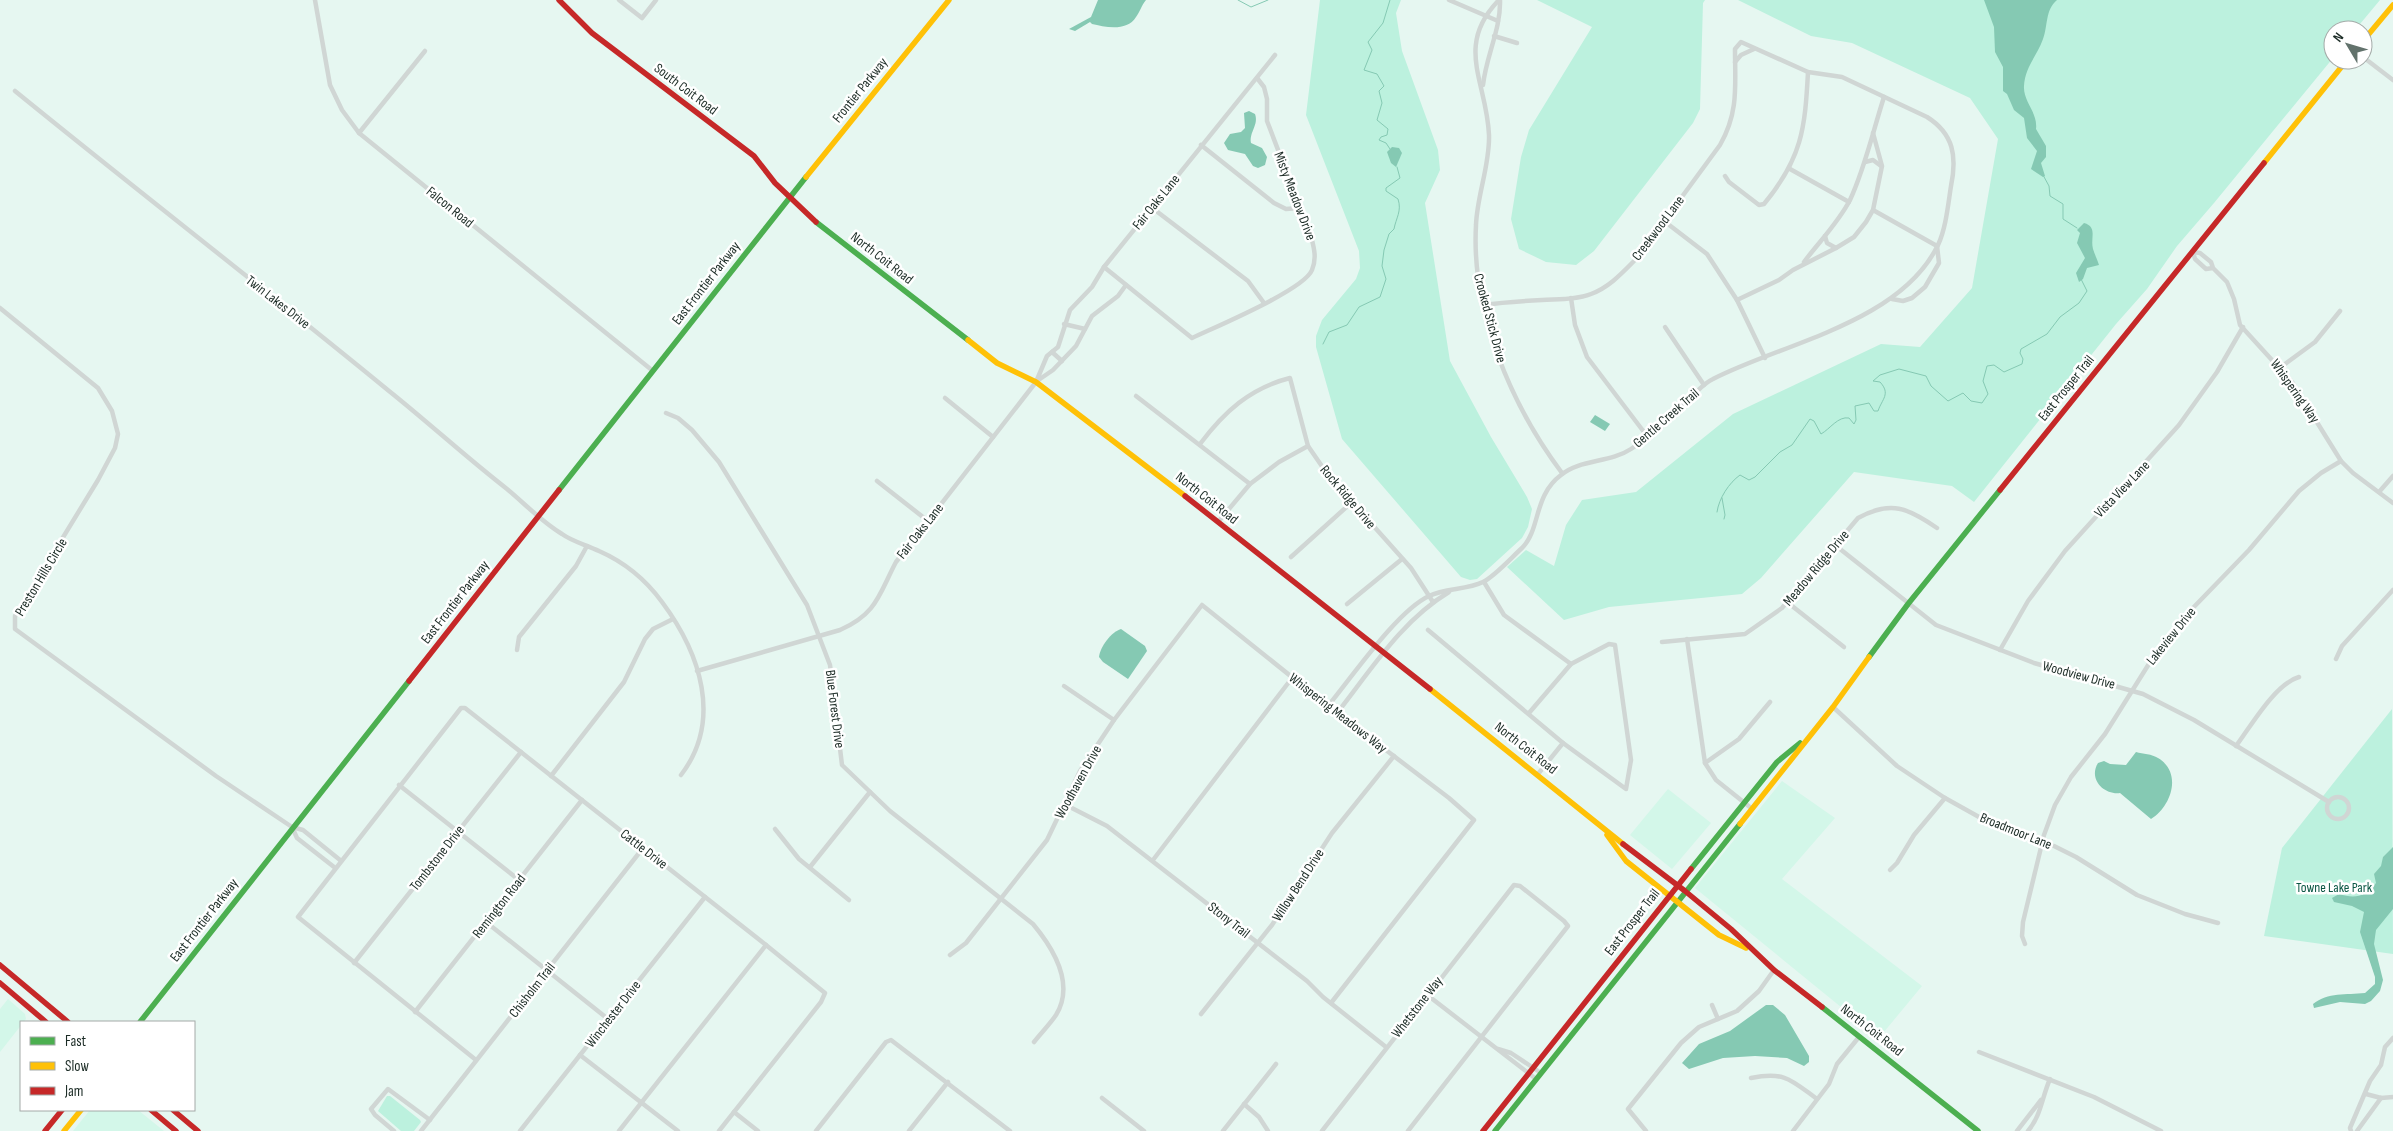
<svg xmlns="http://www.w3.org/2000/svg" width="2393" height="1131" font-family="'Sofia Sans Condensed',sans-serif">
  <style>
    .built { fill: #d3f7e9 }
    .green { fill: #bcf1de }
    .water { fill: #85c9b3 }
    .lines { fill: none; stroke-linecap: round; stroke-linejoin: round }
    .stream { stroke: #85c9b3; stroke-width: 1 }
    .street { stroke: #d0d6d4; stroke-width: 4.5 }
    .fast { stroke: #4caf50; stroke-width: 5.5 }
    .slow { stroke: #ffc107; stroke-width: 5.5 }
    .jam { stroke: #c62828; stroke-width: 5.5 }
    .labels { text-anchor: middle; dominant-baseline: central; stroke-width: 5; stroke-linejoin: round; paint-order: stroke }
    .street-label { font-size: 14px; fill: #1b2b25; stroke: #fff }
    .park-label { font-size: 14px; fill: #0b5744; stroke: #fff }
  </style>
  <rect width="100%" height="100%" fill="#e6f7f1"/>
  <g class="built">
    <path d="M1782,781L1835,818L1782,879L1922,986L1879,1038L1695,888Z"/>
    <path d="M1668,789L1711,823L1672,869L1630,835Z"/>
    <path d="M8,999L25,1014L26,1019L0,1052V1009Z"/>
    <path d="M90,1110H138L164,1131H73Z"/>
  </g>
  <g class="green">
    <path d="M1320,0H1401L1396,13L1402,51L1438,150L1440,170L1425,203L1450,361L1491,437L1527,497L1532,509L1528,527L1522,538L1477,579L1470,580L1461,577L1342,439L1316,347V336L1322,320L1356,279L1360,268L1359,251L1306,115Z"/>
    <path d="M1537,0H1705L1703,3L1700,109L1693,123L1594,251L1576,265L1546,262L1519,249L1511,219L1521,157L1529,130L1592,27Z"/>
    <path d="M1738,0H2380L2355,30H2333V58L2214,203L2177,246L2147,289L2116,324L1974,502L1952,486L1854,472L1761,578L1742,594L1609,607L1564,620L1507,567L1526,550L1554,566L1566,525L1582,500L1636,492L1733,414L1881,344L1920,347L1972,288L1998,139L1970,98L1852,43L1811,36Z"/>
    <path d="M2392,709L2393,954L2264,936L2282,848Z"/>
    <path d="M387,1096H390L420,1120L421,1122L414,1131H401L378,1111Z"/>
  </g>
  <g class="water">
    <path d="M1098,0H1146C1141,6 1140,12 1136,17C1127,32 1105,27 1092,24L1090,22L1075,31L1069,29L1091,17Z"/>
    <path d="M1984,0H2057C2045,10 2048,26 2043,39C2037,56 2025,67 2024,86C2023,102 2038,112 2036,129L2046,146V157L2041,163L2045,176L2043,177L2031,169L2037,151L2027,138L2024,118L2014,110L2007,94L2003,91V67L1995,52L1994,27Z"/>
    <path d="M1249,111L1255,114C1259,125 1249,132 1251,143L1262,148L1267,157L1265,165L1258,168L1253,166L1245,154L1228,150L1224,143L1230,134L1241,132L1245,128L1244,113Z"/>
    <path d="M1392,147L1399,148L1402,153L1396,167L1391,163L1387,152Z"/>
    <path d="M2084,223C2098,227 2090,238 2093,249C2095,255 2097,259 2099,265L2087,268L2083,279L2079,282L2076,273L2085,258L2077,243L2080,233L2077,230Z"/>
    <path d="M1595,415L1610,424L1605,431L1590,422Z"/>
    <path d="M1121,629L1145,646L1147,651L1128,679L1103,662L1099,657C1100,647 1111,632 1121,629Z"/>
    <path d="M2136,752C2143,754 2152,754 2158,758C2183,773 2171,807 2151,819L2120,793C2104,795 2088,779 2098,763L2104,761L2110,764L2126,765Z"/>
    <path d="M2393,847V909L2376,930L2374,944L2383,980L2380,991L2371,1001L2365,1004L2340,1002L2314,1008L2313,1004C2328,992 2346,995 2365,993L2375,984V977L2360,932L2364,912L2352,906L2334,902L2332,898L2339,894C2355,899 2365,897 2376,883L2374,874L2381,866L2383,857Z"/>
    <path d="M1766,1005H1773L1785,1015L1809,1056V1062L1804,1066L1787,1058L1755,1056L1723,1058L1689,1069L1682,1063L1699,1044L1730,1031Z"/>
  </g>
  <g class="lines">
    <g class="stream">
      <path d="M1238,0L1251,7L1268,0"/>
      <path d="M1390,0L1383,23L1368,42L1372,50L1364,70L1377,74L1384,86L1379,91L1382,103L1377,120L1388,129L1387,135L1381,137L1379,140L1386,143L1390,149"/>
      <path d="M2043,175L2049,186L2050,196L2063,204V219L2077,228"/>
      <path d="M1323,344L1329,332L1347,325L1359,307L1380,297L1386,279L1382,266L1384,250L1389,234L1394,229C1396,218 1402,211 1398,199L1386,191V188L1400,178L1397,167"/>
      <path d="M1722,498L1725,515L1724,519"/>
      <path d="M1717,512C1719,498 1729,483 1740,475L1749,480L1755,477L1780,452L1792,445L1810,419L1814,421L1821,434C1830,429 1838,416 1849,418L1854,424L1856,420L1855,406L1869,403L1874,411H1878C1882,399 1891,394 1880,382L1873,381L1880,375L1899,369L1926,376L1931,386L1948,401L1963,393L1971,401L1982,403L1988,394L1983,381L1987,366L1994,365L2004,372L2022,364L2023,359L2020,353L2021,349L2047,334L2060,317L2079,303L2087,291L2081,279"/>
    </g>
    <g class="street">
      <path d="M315,0L330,85L342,110L359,133L653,371"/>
      <path d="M619,0L642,18L656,0"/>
      <path d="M1449,0L1498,21"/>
      <path d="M1499,0C1454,46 1487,82 1489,135C1490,165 1477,195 1476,225C1471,311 1511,405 1562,473"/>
      <path d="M1494,36L1517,43"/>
      <path d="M2363,57L2393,80"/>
      <path d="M1735,62L1741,55L1754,49"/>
      <path d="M1483,85C1486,56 1501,29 1500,0"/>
      <path d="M15,91C139,192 266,290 389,391C429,423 467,458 507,489C525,504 542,522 562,534C573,542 587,545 599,551C624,562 646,580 662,602C700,653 723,720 681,775"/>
      <path d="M359,133L425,51"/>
      <path d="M1201,145L1274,203L1286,209L1299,208"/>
      <path d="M1865,162L1873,160L1881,166"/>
      <path d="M1790,169L1849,202"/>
      <path d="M1725,176L1729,182L1759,205L1764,204C1802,158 1805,129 1808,72"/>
      <path d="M1151,207L1248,281L1264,303"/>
      <path d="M1873,210L1937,246"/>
      <path d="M1664,221L1707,254L1737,300L1765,358"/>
      <path d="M1825,236L1827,243L1836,248"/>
      <path d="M1804,262C1819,242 1838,223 1850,200C1865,168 1873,131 1884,97"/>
      <path d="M1104,267L1192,338C1215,327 1304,290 1312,270C1317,258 1314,248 1311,236L1267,121V99L1264,87L1257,78"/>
      <path d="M2213,268L2206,269L2195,259L2193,252L2200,253L2211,262L2213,268L2227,282L2234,299L2240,325L2292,382L2341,461L2353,473L2393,503"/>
      <path d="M1571,298L1575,325L1587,357L1647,436"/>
      <path d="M1892,299L1903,301L1912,298L1925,287L1939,263L1937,246"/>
      <path d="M1737,300L1779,280L1793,270L1836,248L1854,237L1866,222L1873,210L1882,166L1873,133"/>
      <path d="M0,308L98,388L112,411L118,434L115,448L98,480L15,616V629L216,776L292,827L303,830L340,860"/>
      <path d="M1064,324L1085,329"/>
      <path d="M1665,327L1704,385"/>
      <path d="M1052,352L1062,361"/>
      <path d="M2281,367L2315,342L2340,311"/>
      <path d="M1037,381L1053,370L1076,346L1092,316L1118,296L1126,285"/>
      <path d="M1136,396L1250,484"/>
      <path d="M945,398L993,437"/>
      <path d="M666,413L678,418L692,430L719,462L807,605L830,665L842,765L890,811L1033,924C1053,948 1075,984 1056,1015C1050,1024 1041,1033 1034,1042"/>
      <path d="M1200,444C1224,412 1250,388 1290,378L1308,446L1328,475L1411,568L1433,602"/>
      <path d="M877,481L928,521"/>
      <path d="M2379,492L2393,476"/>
      <path d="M1218,522L1250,484L1279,462L1308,446"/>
      <path d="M1835,545L1936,625L2034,663L2143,694L2194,720L2329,802"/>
      <path d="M1291,557L1352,502"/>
      <path d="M1484,582L1504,615L1571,664"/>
      <path d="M1787,602L1844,647"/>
      <path d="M1347,604L1402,559"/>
      <path d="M1428,630L1563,743L1538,774"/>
      <path d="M1687,639L1705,763L1716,780L1751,808"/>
      <path d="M1662,642L1745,634L1782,608L1858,518C1891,500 1908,508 1937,528"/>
      <path d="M517,650L519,637L576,566L587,546"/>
      <path d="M2000,650L2028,601L2065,551L2179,425L2217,372L2243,327"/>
      <path d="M2336,659L2342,646L2393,590"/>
      <path d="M697,671L840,630C877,614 879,594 896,562L1036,382L1047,356L1058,347L1070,310L1092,287L1104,267L1275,55"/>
      <path d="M1064,686L1114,720"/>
      <path d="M1328,706C1352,677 1397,611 1429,596C1445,588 1467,590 1483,582C1495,576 1512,557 1522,548C1541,529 1533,496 1561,475C1580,459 1610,463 1631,449C1653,435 1672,414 1691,397C1698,391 1704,383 1713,379C1783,343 1900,323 1938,245C1946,228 1948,205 1951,186C1957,157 1954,134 1927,117L1842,77L1808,72L1741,42L1735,49C1735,85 1739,112 1720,145L1637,258C1623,272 1610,287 1591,294C1576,300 1558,299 1542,300C1522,301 1503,302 1484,305"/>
      <path d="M1833,707L1897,766L1945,798L1988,822L2054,846L2076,857L2137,895L2185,914L2218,923"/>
      <path d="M1337,713C1371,670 1401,621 1449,592"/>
      <path d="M1529,713L1571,664L1609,644L1615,645L1631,760L1626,789L1563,743"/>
      <path d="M2236,746C2251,726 2275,684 2299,677"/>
      <path d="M1705,763L1739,739L1770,702"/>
      <path d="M551,776L624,682L645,639L653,629L673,619"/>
      <path d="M399,785L519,880"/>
      <circle cx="2338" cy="808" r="11"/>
      <path d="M1064,804L1107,826L1307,981L1323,997L1386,1047"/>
      <path d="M292,827L297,838L334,867"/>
      <path d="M775,829L799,859L849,900"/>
      <path d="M1153,860L1292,678"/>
      <path d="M810,867L870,792"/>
      <path d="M1890,870L1897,863L1914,835L1945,798"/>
      <path d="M486,922L608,1019"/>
      <path d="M2025,944L2022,936L2023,922L2044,835L2055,805L2071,777L2105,734L2152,659L2190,611L2249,550L2299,491L2321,473L2341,461"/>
      <path d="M950,955L966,943L1047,840L1080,771L1114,720L1202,605L1328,706L1449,798L1474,820L1331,1003"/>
      <path d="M354,963L521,752"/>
      <path d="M1426,994L1536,1079"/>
      <path d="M1712,1005L1718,1019"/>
      <path d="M415,1012L582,800"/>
      <path d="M1201,1014L1272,925L1332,833L1394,756"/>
      <path d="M1498,1049L1511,1053L1541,1073"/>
      <path d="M1979,1052L2094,1097L2161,1131"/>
      <path d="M580,1055L678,1131"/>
      <path d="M476,1060L298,917L461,708H465L766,945L825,993L821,1002L719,1131"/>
      <path d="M1751,1078C1785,1071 1791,1080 1817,1099"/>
      <path d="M2366,1094L2381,1098L2393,1097"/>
      <path d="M1102,1098L1144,1131"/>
      <path d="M1244,1104L1259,1117L1268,1131"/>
      <path d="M734,1112L758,1131"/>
      <path d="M394,1131L375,1115L371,1109L388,1089L430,1120"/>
      <path d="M421,1131L643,848"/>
      <path d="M520,1131L705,897"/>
      <path d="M619,1131L766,945"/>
      <path d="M816,1131L886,1042L891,1040L1010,1131"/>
      <path d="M909,1131L948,1082"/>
      <path d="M1223,1131L1276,1064"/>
      <path d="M1322,1131L1514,885L1520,886L1564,921L1568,926L1408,1131"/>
      <path d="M1646,1131L1628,1109L1681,1043L1699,1027L1737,1011L1759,991L1774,970"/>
      <path d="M1793,1131L1829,1084L1837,1064L1859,1037"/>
      <path d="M2017,1131L2041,1100"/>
      <path d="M2028,1131C2041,1116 2042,1097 2050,1079"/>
      <path d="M2351,1131L2350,1128L2370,1081L2381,1065L2385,1047L2393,1038"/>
      <path d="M2357,1131L2381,1098"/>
    </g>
    <g class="fast">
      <path d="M816,222L968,340"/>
      <path d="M559,490L806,177"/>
      <path d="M1869,657L1908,604L2000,490"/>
      <path d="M1691,869L1777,762L1800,743"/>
      <path d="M1822,1007L1978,1131"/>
      <path d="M140,1022L409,681"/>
      <path d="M1495,1131L1740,824"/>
    </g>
    <g class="slow">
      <path d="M2363,41L2393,5"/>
      <path d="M2264,163L2347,60"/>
      <path d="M806,177L949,0"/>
      <path d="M968,340L997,363L1036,382L1185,496"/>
      <path d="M1430,689L1623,844"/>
      <path d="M1740,824L1833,707L1869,657"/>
      <path d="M1607,835L1626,861L1719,935L1746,948"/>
      <path d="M64,1131L81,1110"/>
    </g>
    <g class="jam">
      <path d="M559,0L592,33L754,156L775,183L816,222"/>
      <path d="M2000,490L2264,163"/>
      <path d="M1185,496L1430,689"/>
      <path d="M409,681L559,490"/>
      <path d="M1623,844L1685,891L1731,929L1774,970L1822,1007"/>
      <path d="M0,965L68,1022"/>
      <path d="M0,983L46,1022"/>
      <path d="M151,1110L176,1131"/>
      <path d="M173,1110L198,1131"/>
      <path d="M45,1131L62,1110"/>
      <path d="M1483,1131L1691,869"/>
    </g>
  </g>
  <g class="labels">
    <g class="street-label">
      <text transform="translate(686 89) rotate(37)">South Coit Road</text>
      <text transform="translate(860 90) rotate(-51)">Frontier Parkway</text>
      <text transform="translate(1295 196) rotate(69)">Misty Meadow Drive</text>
      <text transform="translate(1156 202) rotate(-51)">Fair Oaks Lane</text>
      <text transform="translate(450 207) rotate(39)">Falcon Road</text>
      <text transform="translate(1658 228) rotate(-53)">Creekwood Lane</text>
      <text transform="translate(882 258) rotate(38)">North Coit Road</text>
      <text transform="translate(706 283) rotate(-52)">East Frontier Parkway</text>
      <text transform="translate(278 302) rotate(38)">Twin Lakes Drive</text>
      <text transform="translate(1490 318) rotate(75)">Crooked Stick Drive</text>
      <text transform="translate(2066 388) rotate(-51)">East Prosper Trail</text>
      <text transform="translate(2295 391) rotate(55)">Whispering Way</text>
      <text transform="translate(1666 418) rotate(-41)">Gentle Creek Trail</text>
      <text transform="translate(2122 489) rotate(-46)">Vista View Lane</text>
      <text transform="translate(1348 497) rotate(50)">Rock Ridge Drive</text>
      <text transform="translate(1207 498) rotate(38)">North Coit Road</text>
      <text transform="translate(920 531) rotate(-52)">Fair Oaks Lane</text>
      <text transform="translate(1816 568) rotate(-50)">Meadow Ridge Drive</text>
      <text transform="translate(41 577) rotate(-59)">Preston Hills Circle</text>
      <text transform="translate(455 602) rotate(-52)">East Frontier Parkway</text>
      <text transform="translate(2171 636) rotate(-51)">Lakeview Drive</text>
      <text transform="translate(2079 675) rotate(15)">Woodview Drive</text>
      <text transform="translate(835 709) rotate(83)">Blue Forest Drive</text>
      <text transform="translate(1338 713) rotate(38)">Whispering Meadows Way</text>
      <text transform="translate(1526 748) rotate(38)">North Coit Road</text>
      <text transform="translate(1078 782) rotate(-61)">Woodhaven Drive</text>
      <text transform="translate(2016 831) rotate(22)">Broadmoor Lane</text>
      <text transform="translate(644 849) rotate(38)">Cattle Drive</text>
      <text transform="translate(437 858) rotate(-52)">Tombstone Drive</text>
      <text transform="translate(1298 885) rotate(-57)">Willow Bend Drive</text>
      <text transform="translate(499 906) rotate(-52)">Remington Road</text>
      <text transform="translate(204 920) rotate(-52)">East Frontier Parkway</text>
      <text transform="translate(1229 920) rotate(38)">Stony Trail</text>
      <text transform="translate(1632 922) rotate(-52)">East Prosper Trail</text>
      <text transform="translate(532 990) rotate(-52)">Chisholm Trail</text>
      <text transform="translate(1417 1007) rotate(-52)">Whetstone Way</text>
      <text transform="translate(613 1014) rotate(-52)">Winchester Drive</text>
      <text transform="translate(1872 1030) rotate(38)">North Coit Road</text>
    </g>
    <g class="park-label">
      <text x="2334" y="887">Towne Lake Park</text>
    </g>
  </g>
  <rect x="20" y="1021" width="175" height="90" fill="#ffffff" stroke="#a4aaa8"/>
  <rect x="30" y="1037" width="25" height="8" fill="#4caf50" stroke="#a4aaa8"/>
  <text x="65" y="1046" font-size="15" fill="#1b2b25">Fast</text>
  <rect x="30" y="1062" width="25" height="8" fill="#ffc107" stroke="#a4aaa8"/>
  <text x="65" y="1071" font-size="15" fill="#1b2b25">Slow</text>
  <rect x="30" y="1087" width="25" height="8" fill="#c62828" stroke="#a4aaa8"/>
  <text x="65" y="1096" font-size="15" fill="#1b2b25">Jam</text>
  <g transform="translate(2348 45) rotate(308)"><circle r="24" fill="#ffffff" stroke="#a4aaa8"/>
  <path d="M0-4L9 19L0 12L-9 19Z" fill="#62726c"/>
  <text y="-8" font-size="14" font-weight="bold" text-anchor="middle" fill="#1b2b25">N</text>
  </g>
</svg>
